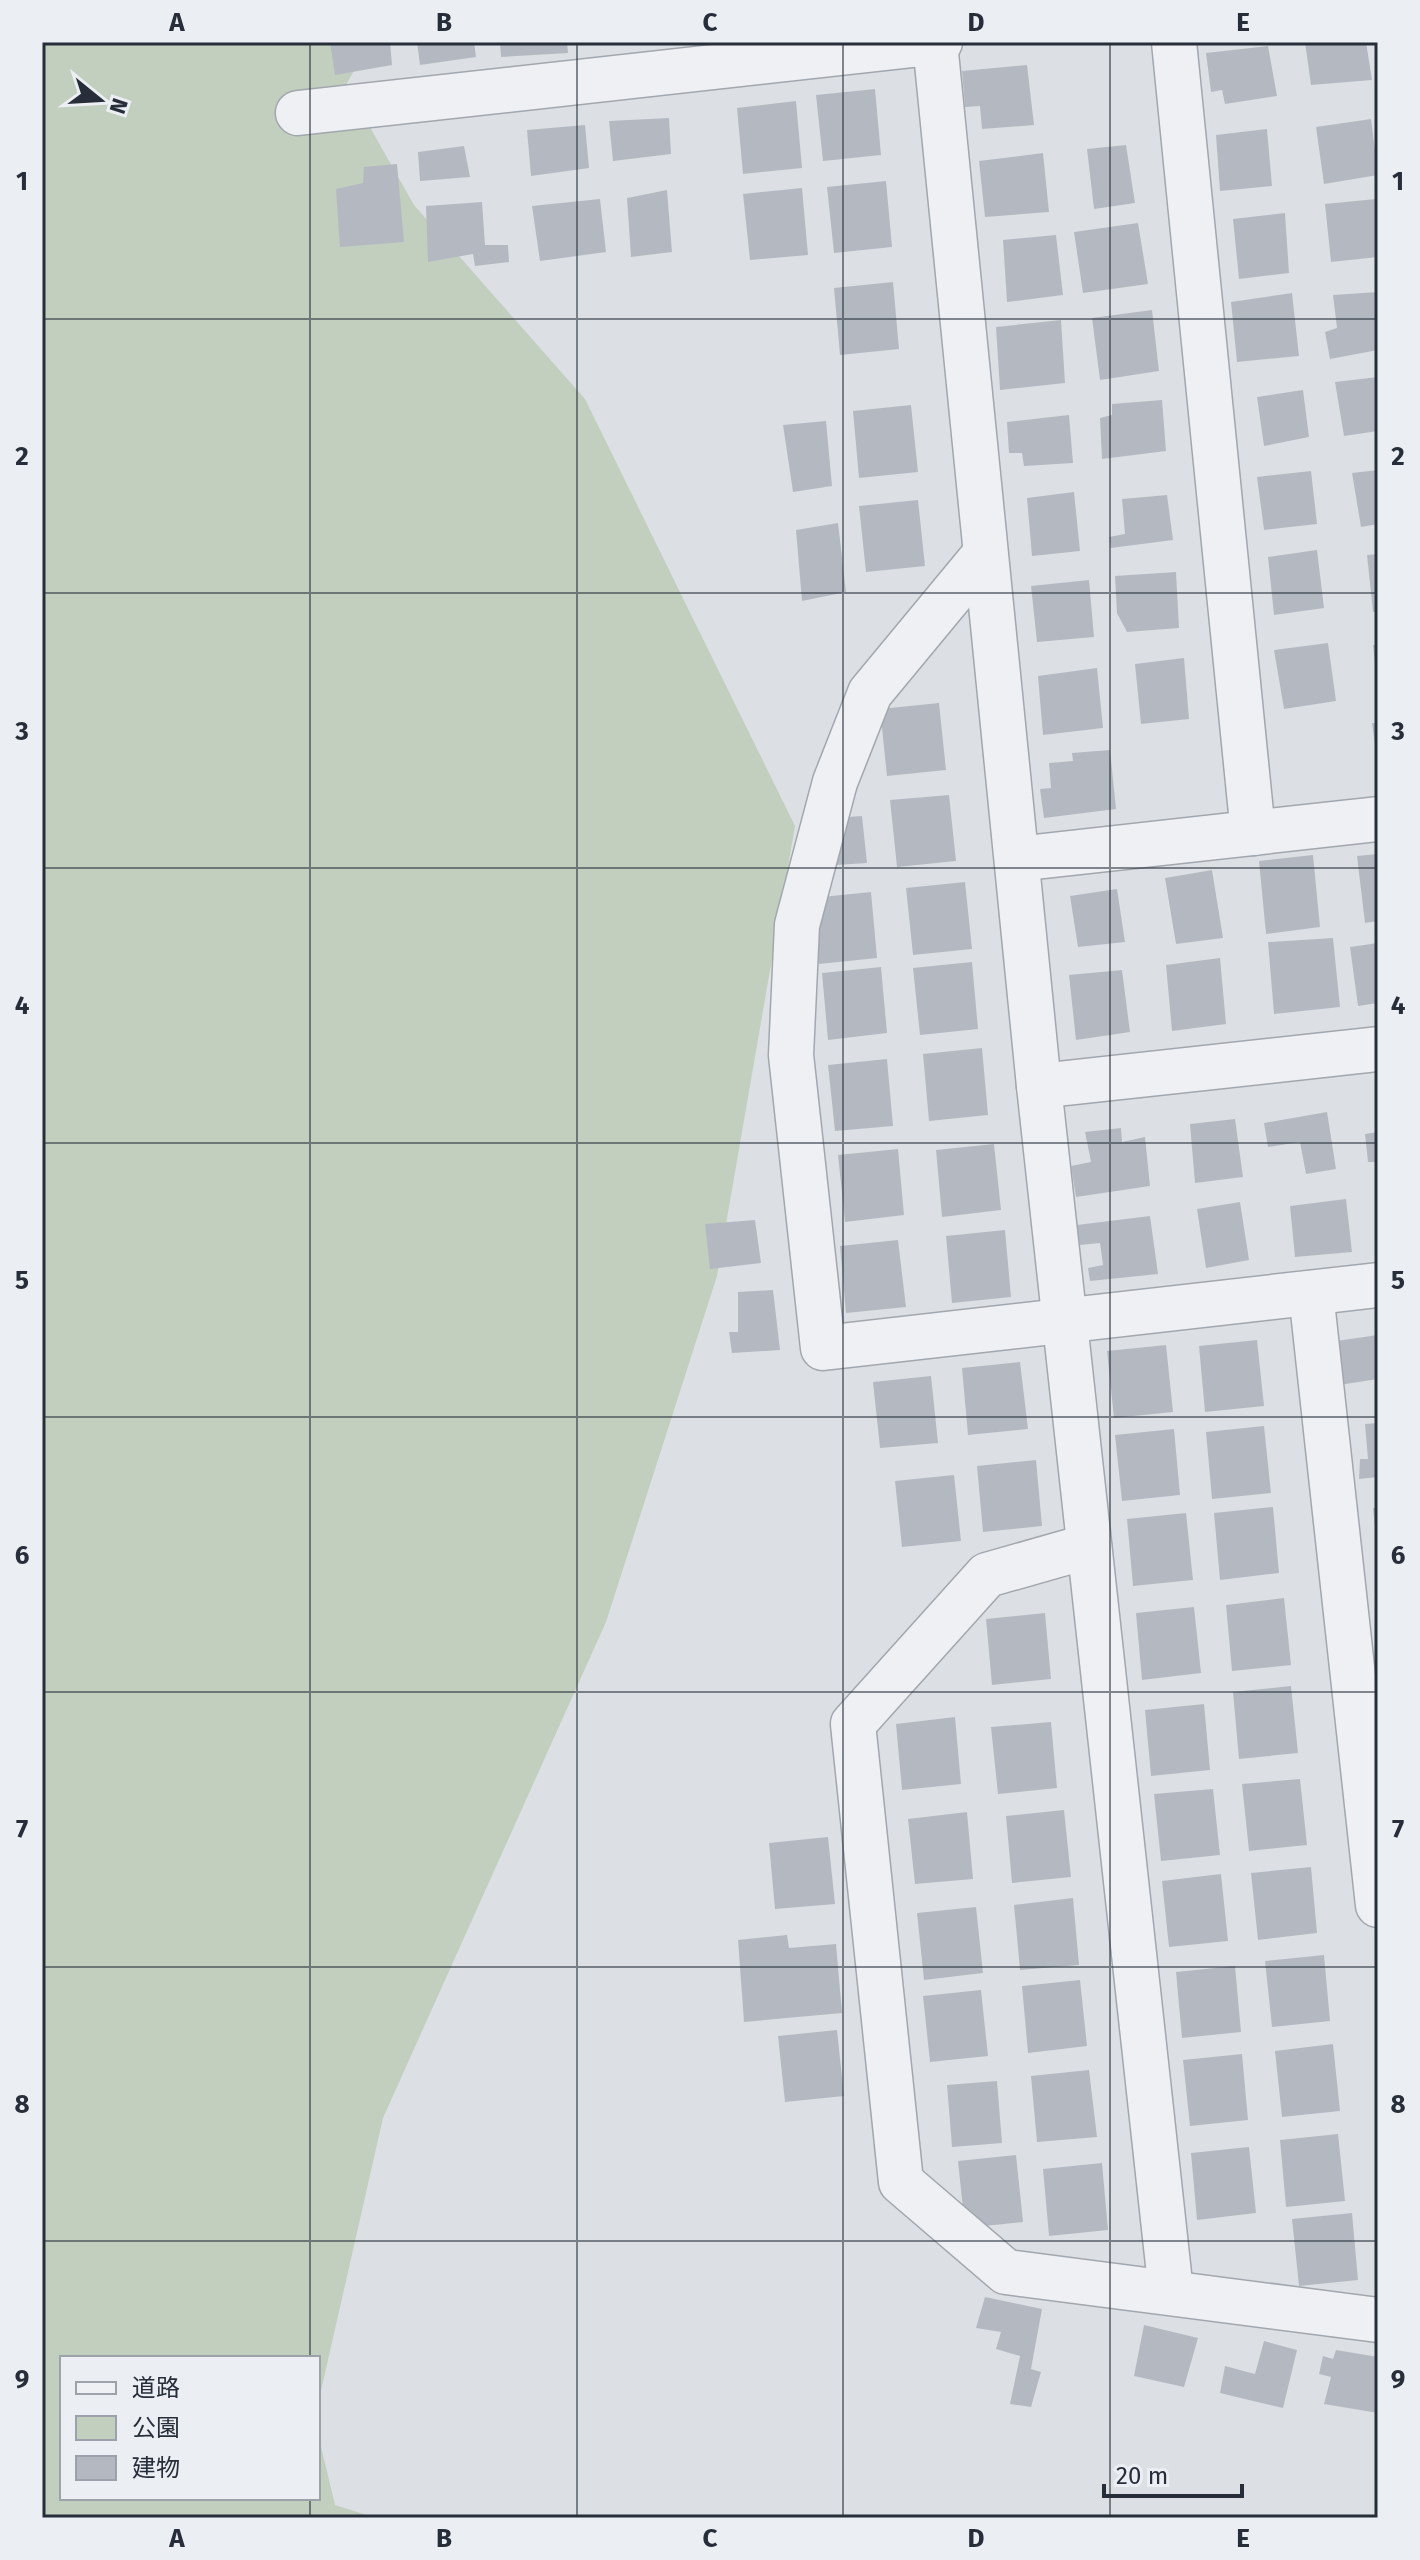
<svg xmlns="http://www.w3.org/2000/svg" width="1420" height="2560" font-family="'Fira Sans','Noto Sans JP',sans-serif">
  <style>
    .green { fill: #c2cebe }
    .building { fill: #b4b9c1 }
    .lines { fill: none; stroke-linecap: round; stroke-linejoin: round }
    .minor-casing { stroke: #a2a7ae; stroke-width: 47 }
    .minor { stroke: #eef0f4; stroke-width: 44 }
    .grid { fill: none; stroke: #272e39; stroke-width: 2; stroke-opacity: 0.55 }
    .neatline { fill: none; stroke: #272e39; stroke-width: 3 }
    .grid-label { font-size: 26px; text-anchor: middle; font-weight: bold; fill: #272e39 }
  </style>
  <rect width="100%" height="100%" fill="#dce0e5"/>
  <path class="green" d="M42,42H370L346,85L414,205L585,399L795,826L717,1276L606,1622L383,2118L318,2404V2358H62V2498H318V2434L335,2505L376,2518H42Z"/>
  <g class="building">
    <path d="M330,42H390L392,65L335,75Z"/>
    <path d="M417,42H474L476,57L420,65Z"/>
    <path d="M500,42H567L568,53L501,57Z"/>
    <path d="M1305,42H1366L1372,80L1311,85Z"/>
    <path d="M1268,46L1277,96L1225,104L1222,90L1211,92L1206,53Z"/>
    <path d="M1027,65L1034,125L982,129L980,106L965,107L962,71Z"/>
    <path d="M875,89L881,155L823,161L816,95Z"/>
    <path d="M796,101L802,168L743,174L737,108Z"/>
    <path d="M669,118L671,154L613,161L609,121Z"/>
    <path d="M1371,119L1378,175L1324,184L1316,127Z"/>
    <path d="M585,125L589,168L531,176L527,130Z"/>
    <path d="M1267,129L1272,186L1220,191L1216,135Z"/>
    <path d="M1126,145L1135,203L1094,209L1087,149Z"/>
    <path d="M464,146L470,177L420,181L418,152Z"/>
    <path d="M1043,153L1049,212L985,217L979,161Z"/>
    <path d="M397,164L404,242L340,247L336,189L363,183L364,167Z"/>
    <path d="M886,181L892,247L834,253L827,187Z"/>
    <path d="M802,188L808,255L750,260L743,194Z"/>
    <path d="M667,190L672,252L631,257L627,198Z"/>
    <path d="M600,199L606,252L540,261L532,206Z"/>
    <path d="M1376,199L1378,257L1331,262L1325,204Z"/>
    <path d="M482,202L485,245H508L509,262L475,266L473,254L428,262L426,206Z"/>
    <path d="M1285,213L1289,273L1239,279L1233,219Z"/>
    <path d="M1138,223L1148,284L1083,293L1074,232Z"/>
    <path d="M1056,235L1063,295L1007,302L1003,240Z"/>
    <path d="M893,282L899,349L840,355L834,288Z"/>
    <path d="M1378,292V350L1330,359L1325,332L1337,328L1333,295Z"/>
    <path d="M1292,293L1299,356L1237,362L1231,302Z"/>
    <path d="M1152,310L1159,371L1100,380L1092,318Z"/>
    <path d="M1061,320L1065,383L1000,390L996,327Z"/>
    <path d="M1378,377V431L1344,436L1335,382Z"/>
    <path d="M1303,390L1309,437L1264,446L1257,397Z"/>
    <path d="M1162,400L1166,451L1102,459L1100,418L1112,415V404Z"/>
    <path d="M911,405L918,472L859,478L853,411Z"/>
    <path d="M1069,415L1073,463L1024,466L1022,453H1009L1007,422Z"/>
    <path d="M826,421L832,486L793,492L783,425Z"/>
    <path d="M1378,470V524L1361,527L1352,473Z"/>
    <path d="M1311,471L1317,524L1264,530L1257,477Z"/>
    <path d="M1074,492L1080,551L1032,556L1027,498Z"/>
    <path d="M1167,495L1173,540L1111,548L1109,537L1125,534L1122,499Z"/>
    <path d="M918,500L925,566L866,572L859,506Z"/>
    <path d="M838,523L846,592L802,601L796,530Z"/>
    <path d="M1317,550L1324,608L1274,615L1268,557Z"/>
    <path d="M1378,554V611L1373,612L1367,555Z"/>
    <path d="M1176,572L1179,628L1127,632L1117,613L1115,576Z"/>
    <path d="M1089,580L1094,637L1037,642L1031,586Z"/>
    <path d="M1328,643L1336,701L1284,709L1274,650Z"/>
    <path d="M1378,644V673H1376L1373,645Z"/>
    <path d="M1184,658L1189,719L1141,724L1135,664Z"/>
    <path d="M1097,668L1103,728L1043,735L1038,676Z"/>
    <path d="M939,703L946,770L887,776L880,709Z"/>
    <path d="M1372,723H1378V753H1376Z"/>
    <path d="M1110,750L1116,809L1044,818L1040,789L1051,788L1049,763L1073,761L1072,753Z"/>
    <path d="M949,795L956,861L897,867L890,800Z"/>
    <path d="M862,816L867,863L836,865L832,818Z"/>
    <path d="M1378,854V921L1365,923L1357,856Z"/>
    <path d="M1313,855L1320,927L1266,934L1259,861Z"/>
    <path d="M1212,870L1223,938L1176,944L1165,878Z"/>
    <path d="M965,882L972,949L913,955L906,888Z"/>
    <path d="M1117,889L1125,942L1078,947L1070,896Z"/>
    <path d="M871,892L877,958L819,964L812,898Z"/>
    <path d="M1333,938L1340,1007L1274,1014L1268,942Z"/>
    <path d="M1378,943V1003L1358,1006L1350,947Z"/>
    <path d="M1220,958L1226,1024L1172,1031L1166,965Z"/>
    <path d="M972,962L978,1029L920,1035L913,968Z"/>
    <path d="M881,967L887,1033L828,1040L822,973Z"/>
    <path d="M1122,970L1130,1032L1076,1040L1069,975Z"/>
    <path d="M982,1048L988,1115L929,1121L923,1054Z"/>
    <path d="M887,1059L893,1126L835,1131L828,1065Z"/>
    <path d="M1327,1112L1336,1169L1306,1174L1300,1142L1268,1147L1264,1123Z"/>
    <path d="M1235,1119L1243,1177L1195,1183L1190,1124Z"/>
    <path d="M1121,1128L1122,1142L1145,1137L1150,1186L1076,1197L1071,1166L1091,1162L1085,1132Z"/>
    <path d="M1378,1132V1162H1368L1365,1134Z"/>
    <path d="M994,1144L1001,1210L942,1217L936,1150Z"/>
    <path d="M898,1149L904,1215L845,1222L838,1155Z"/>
    <path d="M1346,1199L1352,1252L1295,1257L1290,1206Z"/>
    <path d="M1240,1202L1249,1260L1206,1268L1197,1209Z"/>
    <path d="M1150,1216L1158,1274L1090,1281L1088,1268L1103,1265L1100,1243L1080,1245L1077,1225Z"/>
    <path d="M755,1220L761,1263L710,1269L705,1224Z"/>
    <path d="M1005,1230L1011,1297L952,1303L946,1236Z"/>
    <path d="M898,1240L906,1307L846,1313L840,1246Z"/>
    <path d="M773,1290L780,1350L732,1353L729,1332H738V1292Z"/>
    <path d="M1378,1335V1379L1333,1386L1329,1342Z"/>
    <path d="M1257,1340L1264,1406L1205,1412L1199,1346Z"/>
    <path d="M1166,1345L1173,1412L1114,1418L1107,1351Z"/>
    <path d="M1020,1362L1028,1429L968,1435L962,1368Z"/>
    <path d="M931,1376L938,1443L880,1448L873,1382Z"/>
    <path d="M1378,1423V1477L1359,1479L1360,1459H1368L1365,1424Z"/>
    <path d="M1264,1426L1271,1493L1212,1499L1206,1432Z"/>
    <path d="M1174,1429L1180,1495L1122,1501L1115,1435Z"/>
    <path d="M1036,1460L1042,1526L983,1532L977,1466Z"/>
    <path d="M954,1475L961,1541L902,1547L895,1481Z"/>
    <path d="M1273,1507L1279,1573L1220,1580L1214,1513Z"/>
    <path d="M1373,1508H1378V1537H1376Z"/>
    <path d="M1186,1513L1193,1580L1133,1586L1127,1519Z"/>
    <path d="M1284,1598L1291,1665L1232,1671L1226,1605Z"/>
    <path d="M1194,1607L1201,1673L1142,1680L1136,1613Z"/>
    <path d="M1045,1613L1051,1679L992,1685L986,1619Z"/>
    <path d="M1291,1686L1298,1753L1239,1759L1233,1692Z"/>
    <path d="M1204,1704L1210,1770L1151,1776L1145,1710Z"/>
    <path d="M955,1717L961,1784L902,1790L896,1724Z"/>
    <path d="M1051,1722L1057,1788L998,1794L991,1727Z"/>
    <path d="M1300,1779L1307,1845L1249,1851L1242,1784Z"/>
    <path d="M1213,1789L1220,1855L1161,1861L1154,1794Z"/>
    <path d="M1064,1810L1071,1877L1012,1883L1006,1816Z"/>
    <path d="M967,1812L973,1879L915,1884L908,1819Z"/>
    <path d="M828,1837L835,1904L775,1909L769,1843Z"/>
    <path d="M1311,1867L1317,1933L1258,1940L1251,1873Z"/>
    <path d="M1221,1874L1228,1941L1169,1947L1162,1881Z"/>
    <path d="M1073,1898L1079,1965L1020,1970L1014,1905Z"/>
    <path d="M976,1907L983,1973L924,1980L917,1913Z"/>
    <path d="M787,1935L789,1948L836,1944L842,2013L744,2022L738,1940Z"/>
    <path d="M1324,1955L1330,2021L1272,2027L1265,1961Z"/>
    <path d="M1235,1966L1241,2032L1182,2038L1176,1972Z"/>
    <path d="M1080,1980L1087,2046L1028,2053L1022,1986Z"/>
    <path d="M981,1990L988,2056L930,2062L923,1996Z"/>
    <path d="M837,2030L844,2096L785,2102L778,2036Z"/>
    <path d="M1333,2044L1340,2111L1282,2117L1275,2051Z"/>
    <path d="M1242,2054L1248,2120L1190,2126L1183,2060Z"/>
    <path d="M1089,2070L1097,2137L1037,2142L1031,2076Z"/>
    <path d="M997,2081L1002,2143L952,2147L947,2085Z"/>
    <path d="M1338,2134L1345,2201L1286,2207L1280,2140Z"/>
    <path d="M1249,2147L1256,2213L1197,2220L1191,2153Z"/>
    <path d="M1016,2155L1023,2222L965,2228L958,2161Z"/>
    <path d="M1102,2163L1108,2230L1049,2236L1043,2169Z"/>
    <path d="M1352,2213L1358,2280L1299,2286L1292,2219Z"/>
    <path d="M985,2297L1042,2309L1031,2369L1041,2372L1031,2407L1010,2404L1020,2356L996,2349L1001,2332L976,2328Z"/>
    <path d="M1144,2325L1198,2338L1184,2387L1134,2376Z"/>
    <path d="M1264,2341L1297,2350L1283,2408L1220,2393L1225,2366L1255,2374Z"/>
    <path d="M1336,2350L1378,2357V2413L1324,2404L1331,2377L1319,2374L1323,2356L1333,2359Z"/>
  </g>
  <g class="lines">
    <g class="minor-casing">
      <g id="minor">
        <path d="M1174,42L1253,833"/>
        <path d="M935,43L1039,1086L1171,2292"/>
        <path d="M298,113L940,42"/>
        <path d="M985,554L870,693L835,782L797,925L791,1055L823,1348L1378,1285"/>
        <path d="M1017,859L1378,819"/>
        <path d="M1039,1086L1378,1049"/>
        <path d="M1311,1293L1378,1905"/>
        <path d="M1089,1546L987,1575L853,1724L901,2182L1006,2272L1378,2320"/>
      </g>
    </g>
    <use href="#minor" class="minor"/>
  </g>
  <path class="grid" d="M310,42V2358M577,42V2518M843,42V2518M1110,42V2518M42,319H1378M42,593H1378M42,868H1378M42,1143H1378M42,1417H1378M42,1692H1378M42,1967H1378M42,2241H1378M310,2498V2518"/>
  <rect width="1420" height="2560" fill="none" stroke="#ebeef3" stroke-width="88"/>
  <rect x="60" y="2356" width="260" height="144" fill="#ebeef3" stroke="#9da1a9" stroke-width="2"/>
  <rect x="76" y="2382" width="40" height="12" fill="#eef0f4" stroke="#9da1a9" stroke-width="2"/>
  <text x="132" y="2396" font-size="24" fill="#272e39">道路</text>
  <rect x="76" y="2416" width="40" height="24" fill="#c2cebe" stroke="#9da1a9" stroke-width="2"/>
  <text x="132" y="2436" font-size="24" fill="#272e39">公園</text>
  <rect x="76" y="2456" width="40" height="24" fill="#b4b9c1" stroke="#9da1a9" stroke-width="2"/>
  <text x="132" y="2476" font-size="24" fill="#272e39">建物</text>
  <g transform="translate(100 100) rotate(108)" stroke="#ebeef3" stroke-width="6" paint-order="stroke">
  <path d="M0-6L14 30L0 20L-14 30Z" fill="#272e39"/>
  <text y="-12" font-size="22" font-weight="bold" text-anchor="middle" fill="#272e39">N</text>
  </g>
  <path d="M1104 2484v12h138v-12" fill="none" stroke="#272e39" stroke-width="4"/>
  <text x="1116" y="2484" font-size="24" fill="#272e39" stroke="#ebeef3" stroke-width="6" paint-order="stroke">20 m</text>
  <rect x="44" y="44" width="1332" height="2472" class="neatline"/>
  <g class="grid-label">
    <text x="177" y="31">A</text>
    <text x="444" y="31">B</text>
    <text x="710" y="31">C</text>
    <text x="976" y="31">D</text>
    <text x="1243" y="31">E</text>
    <text x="22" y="190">1</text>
    <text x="1398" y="190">1</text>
    <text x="22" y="465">2</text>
    <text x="1398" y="465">2</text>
    <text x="22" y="740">3</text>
    <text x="1398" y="740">3</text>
    <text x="22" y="1014">4</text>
    <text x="1398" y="1014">4</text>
    <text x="22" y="1289">5</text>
    <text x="1398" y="1289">5</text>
    <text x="22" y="1564">6</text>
    <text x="1398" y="1564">6</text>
    <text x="22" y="1838">7</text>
    <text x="1398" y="1838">7</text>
    <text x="22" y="2113">8</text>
    <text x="1398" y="2113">8</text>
    <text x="22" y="2388">9</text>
    <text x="1398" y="2388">9</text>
    <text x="177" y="2547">A</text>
    <text x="444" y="2547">B</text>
    <text x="710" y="2547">C</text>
    <text x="976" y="2547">D</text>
    <text x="1243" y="2547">E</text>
  </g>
</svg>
